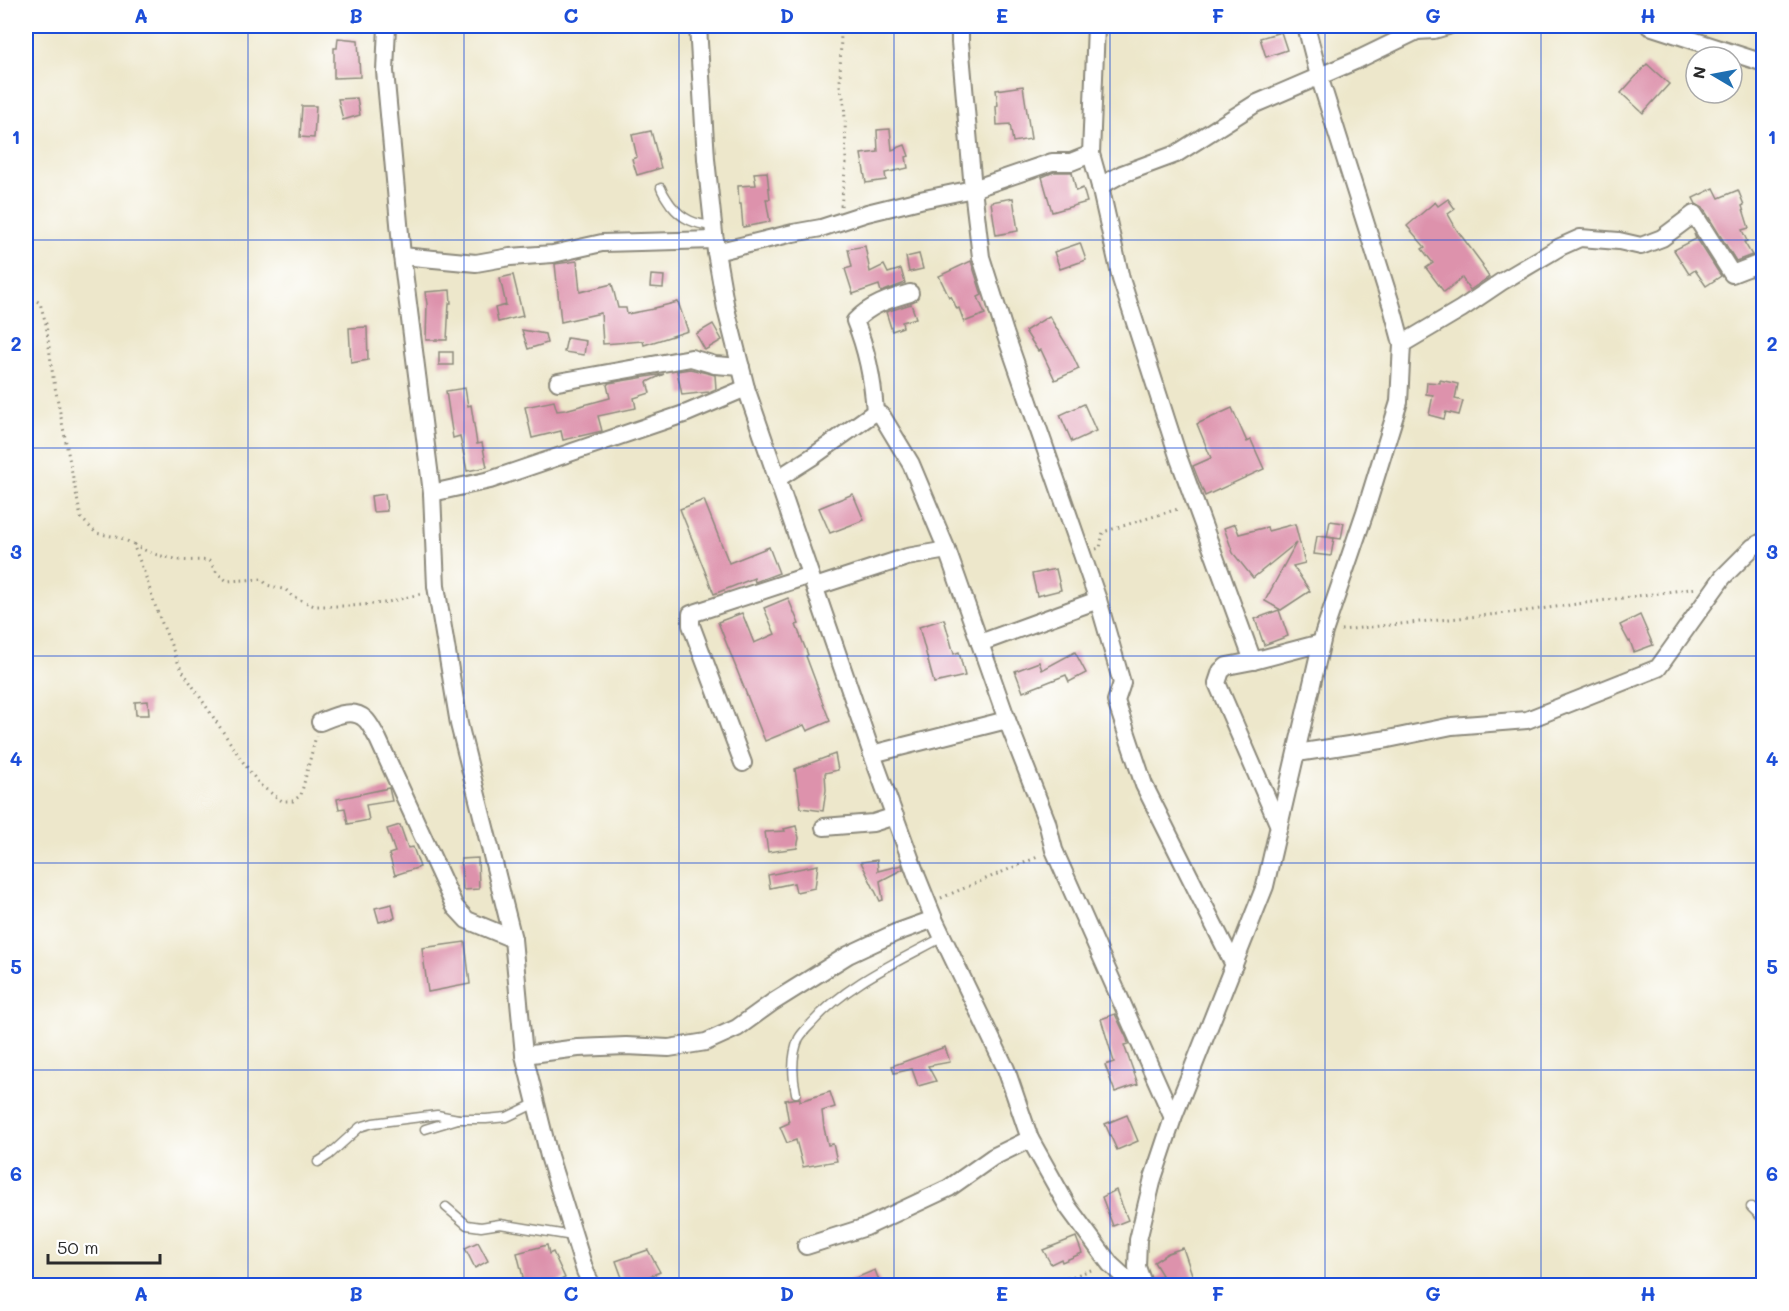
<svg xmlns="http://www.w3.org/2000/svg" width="1789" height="1311" font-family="Mali,sans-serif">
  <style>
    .building { fill: #dd92ac }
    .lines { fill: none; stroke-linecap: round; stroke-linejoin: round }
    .lane-casing { stroke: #8c897b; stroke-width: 11 }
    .street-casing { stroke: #8c897b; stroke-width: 20 }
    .path { stroke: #8c897b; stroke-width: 3; stroke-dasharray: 1.5 4.5; stroke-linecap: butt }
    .lane { stroke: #fff; stroke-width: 8 }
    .street { stroke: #fff; stroke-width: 16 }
    .grid { fill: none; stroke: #1d4ed8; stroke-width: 1.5; stroke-opacity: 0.55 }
    .neatline { fill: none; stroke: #1d4ed8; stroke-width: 2 }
    .grid-label { font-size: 20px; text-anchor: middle; font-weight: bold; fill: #1d4ed8 }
  </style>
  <rect width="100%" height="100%" fill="#fff"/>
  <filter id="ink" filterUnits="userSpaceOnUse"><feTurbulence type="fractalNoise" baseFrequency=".0167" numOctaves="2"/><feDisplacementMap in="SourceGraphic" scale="12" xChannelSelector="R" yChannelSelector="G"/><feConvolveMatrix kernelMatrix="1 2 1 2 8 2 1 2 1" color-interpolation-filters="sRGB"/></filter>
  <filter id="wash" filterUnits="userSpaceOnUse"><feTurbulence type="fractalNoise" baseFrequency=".008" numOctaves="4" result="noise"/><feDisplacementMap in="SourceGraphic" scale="24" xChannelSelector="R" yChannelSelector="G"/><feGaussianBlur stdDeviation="1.35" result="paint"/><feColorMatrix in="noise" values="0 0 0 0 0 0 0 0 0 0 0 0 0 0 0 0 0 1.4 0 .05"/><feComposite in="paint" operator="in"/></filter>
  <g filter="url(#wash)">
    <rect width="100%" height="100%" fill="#ede7cb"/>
    <g id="blocks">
      <g class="building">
        <path d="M1281,32L1287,50L1266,57L1260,38Z"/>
        <path d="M338,38L358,40L360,77L334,78V48H337Z"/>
        <path d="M1647,64L1669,84L1643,113L1621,93Z"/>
        <path d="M1023,86L1031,139L1013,142L1010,124L997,125L996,106L998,105L996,90Z"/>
        <path d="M357,98L360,115L343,120L338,99Z"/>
        <path d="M302,106H316L314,138L300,137Z"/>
        <path d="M890,129L892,150L905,145L909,156L906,157L908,168L885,173L886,180L866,183L861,154L878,152L877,130Z"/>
        <path d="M651,131L661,168L637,175L632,159L637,157L632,135Z"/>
        <path d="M767,172L770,199H766L770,222L743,227L741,204H739L738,186L756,185L754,173Z"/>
        <path d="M1054,172H1072L1076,191L1083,188L1087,202L1052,212L1042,177Z"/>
        <path d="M1714,188L1719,198L1738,190L1744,205L1742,206L1749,228L1742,230L1747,241L1744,242L1752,255L1736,261L1703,208L1696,204L1693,198Z"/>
        <path d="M1013,198L1018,231L996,235L991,202Z"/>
        <path d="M1448,199L1455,209L1448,214L1457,230L1483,265L1482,266L1489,277L1470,290L1462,278L1444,292L1426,268L1433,263L1422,249L1425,247L1407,226L1435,202L1438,206Z"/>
        <path d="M1694,234L1721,276L1706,286L1695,270L1689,274L1674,250L1696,239Z"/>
        <path d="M1080,243L1086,260L1060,269L1054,252Z"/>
        <path d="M865,246L870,272L884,265L888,273L901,269L905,283L881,292L879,285L853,294L845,269L852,267L848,249Z"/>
        <path d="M919,254L923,269L909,272L906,257Z"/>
        <path d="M577,261L580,292L612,284L618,308H626L627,314L654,309V308L678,302L688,331L644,345L643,341L603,344L601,313L561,322L555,264Z"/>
        <path d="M971,261L982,295L978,297L985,314L964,322L959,308L957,309L951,296L949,297L939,276Z"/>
        <path d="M513,275L523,316L498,322L495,308L506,305L500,278Z"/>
        <path d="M651,275L664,276L663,288L650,287Z"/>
        <path d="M450,290L451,303H449L447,340H426L427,304L425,292Z"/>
        <path d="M911,304L916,318L902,322L903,327L892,331L886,312Z"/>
        <path d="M1049,316L1071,352L1079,369L1055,380L1041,350L1038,351L1025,331Z"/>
        <path d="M713,324L722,340L705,350L696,334Z"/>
        <path d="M367,327L368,360L351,363L349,328Z"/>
        <path d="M522,330L545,334L547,343L528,349Z"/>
        <path d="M567,338L586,341L584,355L564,352Z"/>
        <rect x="439" y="352" width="14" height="13"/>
        <path d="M690,369L715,375L716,389L709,392L682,395L677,371Z"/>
        <path d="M664,374L647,382L650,393L634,398L636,408L598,416L602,431L563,440L561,431L532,438L525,407L554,401L557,411L565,410L610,398L607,385L609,383Z"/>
        <path d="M1440,380L1458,384L1455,399L1463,401L1459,415L1446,412L1444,419L1429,415L1433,395L1426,394L1427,382L1440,383Z"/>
        <path d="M465,388L468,406L471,405L477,444L482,443L487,467L467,471L460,436L453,438L446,391Z"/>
        <path d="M1084,404L1096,431L1072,442L1060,415Z"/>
        <path d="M1232,408L1247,442L1251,440L1264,469L1205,496L1193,466L1211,458L1197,424Z"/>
        <path d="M385,494L387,511L373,512L371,496Z"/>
        <path d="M853,494L864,520L830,533L819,508Z"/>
        <path d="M704,500L729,563L769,547L779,573L755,582L754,578L714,594L680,509Z"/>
        <path d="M1330,521L1344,523L1341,539L1327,537Z"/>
        <path d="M1235,524L1239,534L1267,527L1268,531L1295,524L1305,563L1293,566L1310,591L1281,610L1265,601L1296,543L1253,578L1233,553L1224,528Z"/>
        <path d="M1317,536L1334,538L1331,556L1314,554Z"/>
        <path d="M1056,569L1061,590L1037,596L1032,574Z"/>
        <path d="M788,598L799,624L796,625L808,655L806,656L818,688H817L830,721L807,731L804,725L765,741L718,622L742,613L754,643L775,634L764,608Z"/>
        <path d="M1279,610L1288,636L1264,645L1255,619Z"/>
        <path d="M1640,615L1653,645L1634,652L1630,641L1629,642L1620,625Z"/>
        <path d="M944,619L954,654L959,652L965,676L934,683L919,627Z"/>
        <path d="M1075,652L1086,673L1069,682L1066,675L1023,692L1015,671L1039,662L1042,670Z"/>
        <path d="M148,701L149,715H136L135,702Z"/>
        <path d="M835,754L838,770L825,773L826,790L823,811L801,808L795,769Z"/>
        <path d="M389,788L392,801L366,805L369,820L348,824L345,808L339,809L337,799Z"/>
        <path d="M400,825L408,848L413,847L420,867L395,875L389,854L395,852L387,829Z"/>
        <path d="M796,826L799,838L797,848L768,852L765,832L785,831L784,829Z"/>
        <path d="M478,858L479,889L463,890L461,859Z"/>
        <path d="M877,860L878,871L902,865L903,869L880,881L883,900L880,901L861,862Z"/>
        <path d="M818,865L815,888L796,892L794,883L770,888L768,875Z"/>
        <path d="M392,904L395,918L379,922L375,908Z"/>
        <path d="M465,942L470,984L428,992L422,948Z"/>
        <path d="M1115,1014L1127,1039L1128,1044L1124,1045L1138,1084L1115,1092L1105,1065L1114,1062L1101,1019Z"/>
        <path d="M945,1047L950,1062L928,1066L936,1081L918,1086L912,1069L894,1073L892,1066Z"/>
        <path d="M830,1092L835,1107L822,1111L824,1128L828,1145L833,1144L837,1161L803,1167L796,1140L787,1143L780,1127L789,1123L785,1100L800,1098V1101Z"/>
        <path d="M1127,1115L1138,1141L1117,1150L1105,1124Z"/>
        <path d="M1116,1190L1128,1220L1113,1226L1102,1197Z"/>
        <path d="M1076,1237L1082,1253L1062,1262L1061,1259L1051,1264L1043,1250Z"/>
        <path d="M478,1242L488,1261L475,1268L465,1248Z"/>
        <path d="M547,1245L549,1254L553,1252L565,1278L549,1286H512L523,1277L517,1253Z"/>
        <path d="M1183,1248L1196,1286H1154L1153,1280L1162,1275L1154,1262L1168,1253Z"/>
        <path d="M648,1250L660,1272L643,1279L644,1281L631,1286H625L616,1261Z"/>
        <path d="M875,1270L881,1286H839V1285Z"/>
      </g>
    </g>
  </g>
  <g filter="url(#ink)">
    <use href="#blocks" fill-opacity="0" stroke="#8c897b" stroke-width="1.5"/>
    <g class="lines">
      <g class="lane-casing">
        <g id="lane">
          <path d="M661,188C663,194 667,199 671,205C683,220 695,224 713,226"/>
          <path d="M796,1093C792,1074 791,1056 799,1038C802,1033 807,1028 811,1024C845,985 897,962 943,937"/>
          <path d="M425,1129L458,1119H486L507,1117L536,1103"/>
          <path d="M318,1162L329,1155L360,1127L373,1123L437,1115L458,1119"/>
          <path d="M446,1207L467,1225L481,1227L500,1224L573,1236"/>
          <path d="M1751,1207L1764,1220"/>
        </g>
      </g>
      <g class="street-casing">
        <g id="street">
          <path d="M387,26L385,71L402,256L432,493L436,586L459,724L513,939L524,1055L549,1156L585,1271L592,1286"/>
          <path d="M698,26L706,159L716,252L726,309L746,388L872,754L917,877L934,919L1006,1069L1030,1139L1068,1207L1110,1264L1134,1286"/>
          <path d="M960,26V42L973,189L981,257L1005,333L1098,600L1122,683L1116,701L1144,785L1234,965"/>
          <path d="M1096,26L1091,154L1100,186L1121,279L1179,459L1253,661"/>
          <path d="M1649,26L1764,63"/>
          <path d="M1100,186L1122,174L1176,154L1255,104L1355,61L1417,31L1434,30L1448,26"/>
          <path d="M716,252L793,233L821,228L867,213L920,200L973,189L1052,162H1071L1091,154"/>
          <path d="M402,256L476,263L510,257L553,254L602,243L715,240"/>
          <path d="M1402,344L1461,309L1501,282L1560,247L1580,238L1619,241L1641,246L1662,238L1694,214L1732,274L1758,264L1764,258"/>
          <path d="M558,382L691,358L715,365L741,367"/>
          <path d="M875,412C873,381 867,350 855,321C870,305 889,299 910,293"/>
          <path d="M777,479L815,455L875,412L882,416L911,464L947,550L1007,720L1047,822L1054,850L1173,1118"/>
          <path d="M432,493L490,480L687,413L746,388"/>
          <path d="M815,587L907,557L947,550"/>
          <path d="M980,643L1098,600"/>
          <path d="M320,722C333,717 352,707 365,719C370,723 374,733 378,739L455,907L467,920L513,939"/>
          <path d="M1297,753L1388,739L1452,726L1527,720L1658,668L1723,577L1753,547L1764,541"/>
          <path d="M872,754L1007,720"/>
          <path d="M743,763L691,625V614L810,575"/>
          <path d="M1279,826L1217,683L1221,671L1227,666L1253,661L1321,643"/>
          <path d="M824,827L873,823L895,816"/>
          <path d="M524,1055L578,1048L626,1046L669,1048L706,1042L737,1028L773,1002L848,955L895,933L934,919"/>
          <path d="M806,1246L866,1227L949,1188L993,1157L1030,1139"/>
          <path d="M1144,1286L1137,1267L1138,1240L1153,1178L1173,1118L1265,886L1324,632L1365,512L1399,402L1402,344L1392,307L1319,76L1306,26"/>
        </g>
      </g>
      <g class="path">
        <path d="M841,206L846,163L845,119L844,101L840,87L841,26"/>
        <path d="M26,297L32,298L40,303L46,324L53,377L81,518L96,533L121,538L133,544L144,572L157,611L180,667L243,762L260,785L282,801H293L301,795L316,736"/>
        <path d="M134,544C147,553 160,556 175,559C185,562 198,559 209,561L217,573L227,581L262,579L267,585L286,590L292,596L314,606H351L384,603L424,593"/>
        <path d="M1096,549L1100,548L1103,532L1181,508"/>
        <path d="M1341,630L1518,612L1697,588"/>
        <path d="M941,898L1040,856"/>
        <path d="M1058,1286L1065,1279L1094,1269"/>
      </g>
      <use href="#lane" class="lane"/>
      <use href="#street" class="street"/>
    </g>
  </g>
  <path class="grid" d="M248,26V1286M464,26V1286M679,26V1286M894,26V1286M1110,26V1286M1325,26V1286M1541,26V1286M26,240H1764M26,448H1764M26,656H1764M26,863H1764M26,1070H1764"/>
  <rect width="1789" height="1311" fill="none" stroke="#fff" stroke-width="66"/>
  <g transform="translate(1714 75) rotate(280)"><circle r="28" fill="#ffffff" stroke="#aaaaaa" stroke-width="1.5"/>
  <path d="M0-4.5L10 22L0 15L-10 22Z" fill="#1f6fb2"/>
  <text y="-9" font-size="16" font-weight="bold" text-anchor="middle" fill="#2b2b2b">N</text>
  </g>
  <path d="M48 1254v9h112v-9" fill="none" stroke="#2b2b2b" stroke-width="3"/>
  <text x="57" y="1254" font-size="18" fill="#2b2b2b" stroke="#ffffff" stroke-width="4.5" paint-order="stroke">50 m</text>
  <rect x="33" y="33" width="1723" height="1245" class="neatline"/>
  <g class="grid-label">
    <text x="141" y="23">A</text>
    <text x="356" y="23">B</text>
    <text x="571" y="23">C</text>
    <text x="787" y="23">D</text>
    <text x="1002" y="23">E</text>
    <text x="1218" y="23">F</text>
    <text x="1433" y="23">G</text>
    <text x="1648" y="23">H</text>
    <text x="16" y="144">1</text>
    <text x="1772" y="144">1</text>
    <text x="16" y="351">2</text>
    <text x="1772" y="351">2</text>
    <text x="16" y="559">3</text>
    <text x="1772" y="559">3</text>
    <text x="16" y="766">4</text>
    <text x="1772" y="766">4</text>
    <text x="16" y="974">5</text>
    <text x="1772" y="974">5</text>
    <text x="16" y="1181">6</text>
    <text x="1772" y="1181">6</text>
    <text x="141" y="1301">A</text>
    <text x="356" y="1301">B</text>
    <text x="571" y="1301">C</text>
    <text x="787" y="1301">D</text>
    <text x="1002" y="1301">E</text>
    <text x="1218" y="1301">F</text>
    <text x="1433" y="1301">G</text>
    <text x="1648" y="1301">H</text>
  </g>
</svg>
